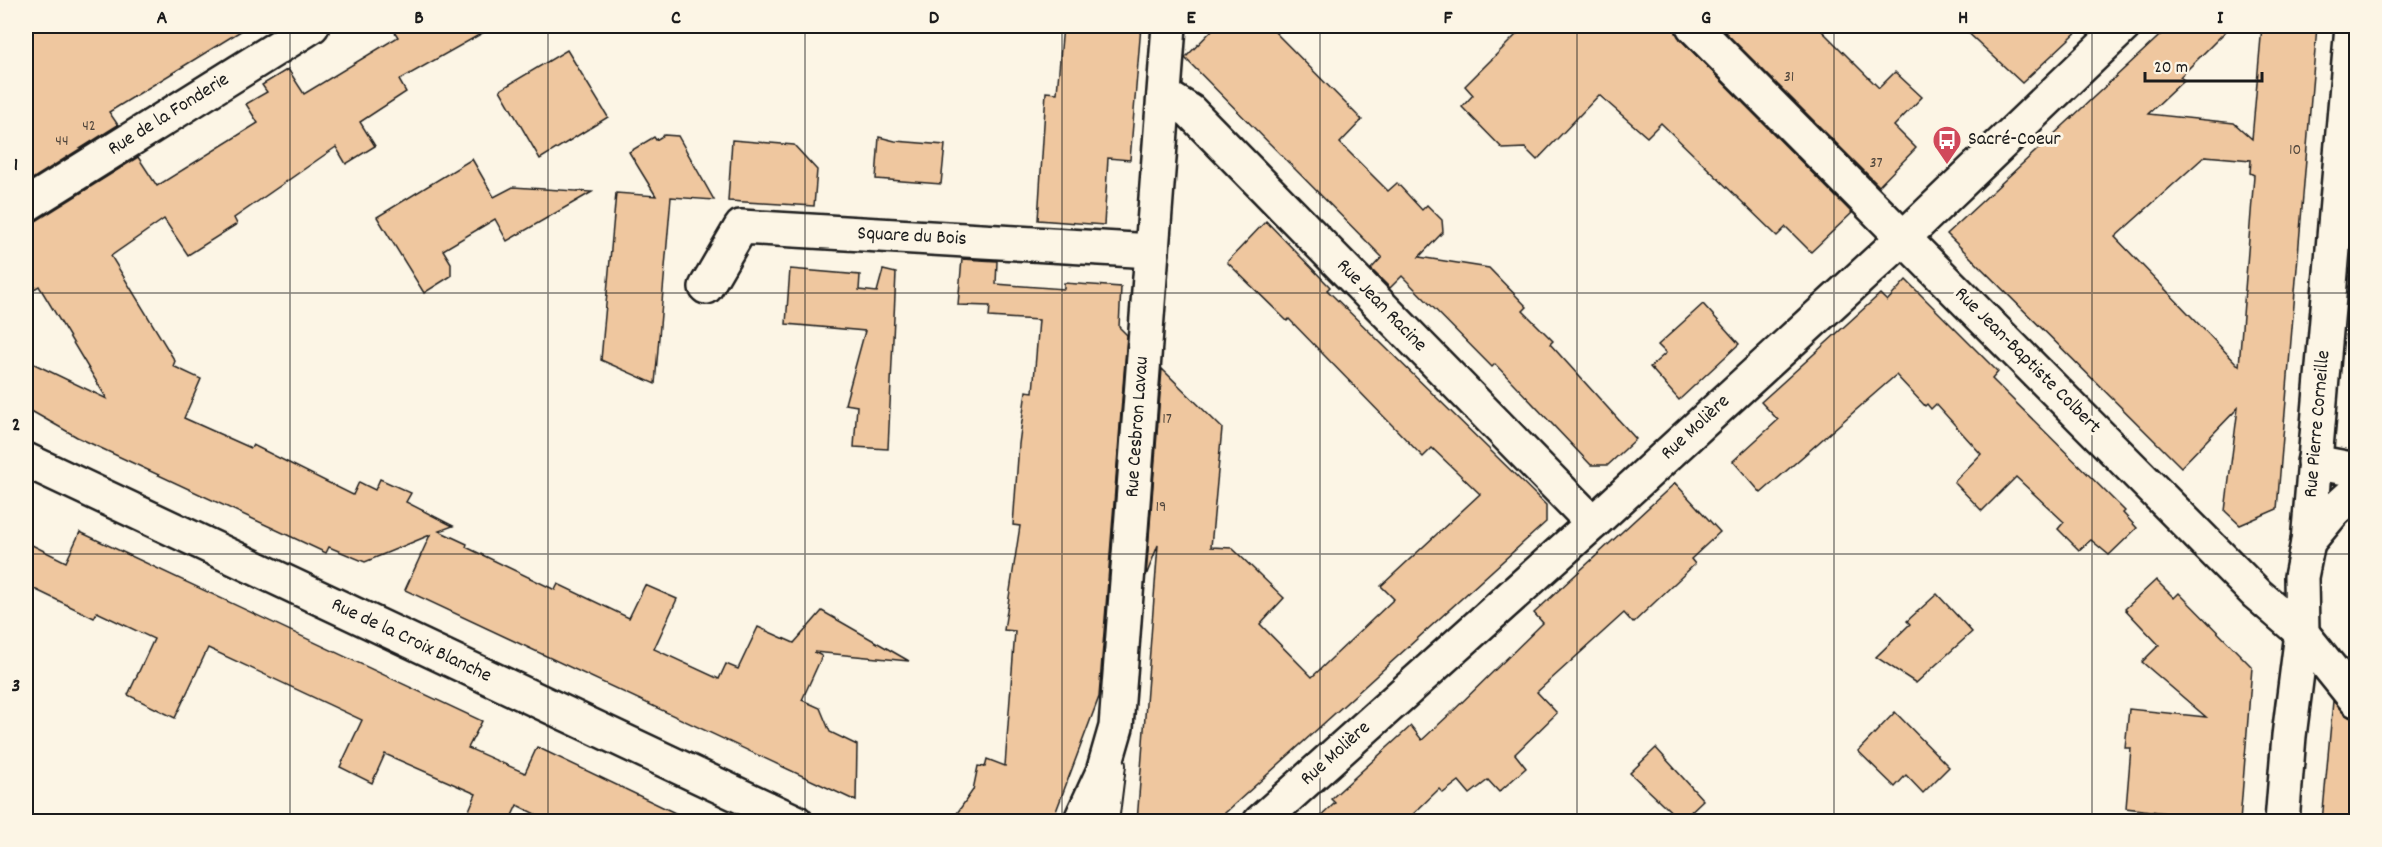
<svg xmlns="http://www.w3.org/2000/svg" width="2382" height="847" font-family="Dekko,sans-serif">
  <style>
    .building { fill: #efc79f; stroke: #1c1c1c; stroke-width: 1.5; fill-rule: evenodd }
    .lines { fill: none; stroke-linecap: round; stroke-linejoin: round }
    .service-casing { stroke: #1c1c1c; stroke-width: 24 }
    .minor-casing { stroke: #1c1c1c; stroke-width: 38 }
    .service { stroke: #fcf5e5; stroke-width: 20 }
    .minor { stroke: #fcf5e5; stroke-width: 33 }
    .grid { fill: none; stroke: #1c1c1c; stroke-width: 1.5; stroke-opacity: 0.55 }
    .labels { text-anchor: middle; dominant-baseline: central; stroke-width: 6; stroke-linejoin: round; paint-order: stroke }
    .number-label { font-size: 16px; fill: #51473d }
    .street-label { font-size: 20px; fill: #1c1c1c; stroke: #fcf5e5 }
    .poi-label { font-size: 20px; fill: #1c1c1c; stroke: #fcf5e5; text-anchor: start }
    .neatline { fill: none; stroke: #1c1c1c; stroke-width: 2 }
    .grid-label { font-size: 20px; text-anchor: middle; font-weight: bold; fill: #1c1c1c }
  </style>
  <rect width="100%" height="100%" fill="#fcf5e5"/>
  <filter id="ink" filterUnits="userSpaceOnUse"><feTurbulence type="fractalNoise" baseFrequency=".0167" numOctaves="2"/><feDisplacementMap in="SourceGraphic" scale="12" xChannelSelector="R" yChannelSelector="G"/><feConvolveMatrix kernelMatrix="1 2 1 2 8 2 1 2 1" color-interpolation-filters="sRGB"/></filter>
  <g filter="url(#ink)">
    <g class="building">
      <path d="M26,26H249L109,112L118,125L26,183Z"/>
      <path d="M391,26H495L399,80L406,92L360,122L375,146L346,164L336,147L234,218L237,224L188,255L164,219L111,256L175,361L173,366L201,379L184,418L251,448L253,445L353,495L359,482L375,490L380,479L411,493L406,502L453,526L439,531L467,544L466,547L555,590L558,584L629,618L645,585L677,599L654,649L719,679L726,664L738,669L758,627L794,643L822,611L909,661L814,652L822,656L802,700L820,708L830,732L857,745L856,801L405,590L430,535L365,562L329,547L326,553L77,437L26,408V360L107,399L39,286L26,294V224L36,221L138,157L157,186L258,123L246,104L267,92L262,85L288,69L304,94L398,37Z"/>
      <path d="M1063,26H1141L1130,160L1108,158L1104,225L1038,220L1046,92L1057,93Z"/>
      <path d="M1216,26H1269L1362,120L1340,143L1388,191L1397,183L1422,210L1427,205L1442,220L1443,232L1419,257L1489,268L1527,307L1523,311L1553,341L1550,344L1636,439L1608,465H1591L1495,364L1492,367L1402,276L1390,288L1371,269L1382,257L1185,58Z"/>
      <path d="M1525,26H1675L1680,39L1852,213L1811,252L1786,227L1777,236L1661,123L1647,137L1599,95L1537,160L1525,148L1503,149L1462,107L1473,95L1465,86Z"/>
      <path d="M1719,26H1817L1879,88L1895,72L1922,97L1894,126L1916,148L1879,186Z"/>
      <path d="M1961,26H2083L2022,83Z"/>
      <path d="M2170,26H2231L2180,77L2184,80L2148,114L2234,123L2252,139L2262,26H2317L2277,509L2240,525L2225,511L2238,408L2181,467L1947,234ZM2205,156L2251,160L2250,173L2254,175L2239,366L2115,237Z"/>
      <path d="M567,50L608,117L540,159L500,90Z"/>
      <path d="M664,135L678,136L714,200L671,197L655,384L601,360L616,193L656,196L629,152L654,137L656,140Z"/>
      <path d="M879,137L895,141L945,145L941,184L876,179Z"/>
      <path d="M732,140L794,145L817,170L814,206L728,201Z"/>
      <path d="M472,159L494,197L513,187L592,192L507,241L495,219L443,250L451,263V276L424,293L377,217Z"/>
      <path d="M1266,221L1330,287L1327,290L1546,505V522L1215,822H1137L1158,545L1146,576L1162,369L1222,428L1211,547L1232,548L1284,598L1260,624L1312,677L1394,599L1381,586L1480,494L1432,448L1423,457L1289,319L1287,321L1227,262Z"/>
      <path d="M962,259L997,261L996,284L1064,289V283L1121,287L1119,327L1127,335L1099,697L1052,822H951L973,790L978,766L985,767L987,759L1005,766L1015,631L1004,630L1020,526L1013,525L1019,444L1026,391L1033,392L1039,320L989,317L990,306L958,305Z"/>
      <path d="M790,269L860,275L859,290L877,292L883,270L896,273L888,449L854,447L857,406L845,404L865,331L786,324Z"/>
      <path d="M1906,280L1998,372L1992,379L2125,511L2123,513L2137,528L2109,555L2091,540L2079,550L2058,529L2064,522L2016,477L1982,511L1954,482L1981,454L1936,404L1931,409L1927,404L1925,406L1896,375L1761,493L1733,461L1778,420L1761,402L1880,294L1887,301Z"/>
      <path d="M1703,304L1739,344L1679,400L1650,367L1666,353L1658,345Z"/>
      <path d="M1675,483L1720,532L1691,559L1695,564L1633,623L1624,613L1537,692L1557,713L1515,754L1526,768L1499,792L1488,780L1470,794L1459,781L1443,793L1439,789L1405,822H1315L1335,803L1331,799L1411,726L1422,740L1450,714L1543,623L1534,613Z"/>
      <path d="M80,532L482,721L468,748L525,773L537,747L694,822H551L517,805L509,822H464L476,794L385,754L372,783L340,767L362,720L208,648L175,718L128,695L154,639L97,612L94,618L26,585V542L66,562Z"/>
      <path d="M2156,580L2174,598L2179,593L2252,667L2240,822H2191V816L2126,808L2131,748H2125L2129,709L2206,717L2142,662L2159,645L2125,609Z"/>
      <path d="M1937,594L1972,632L1916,683L1876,657L1910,624L1907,621Z"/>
      <path d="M2333,701L2349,717L2356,718V822H2322Z"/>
      <path d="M1895,712L1949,767L1923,793L1906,775L1895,787L1858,751Z"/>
      <path d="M1656,748L1703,800L1681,821L1630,773Z"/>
    </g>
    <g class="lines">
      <g class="service-casing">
        <path id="service" d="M1108,822L1115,765"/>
      </g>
      <g class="minor-casing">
        <g id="minor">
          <path d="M1693,26L2257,594L2302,633L2356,700"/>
          <path d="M1164,95L1190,111L1593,523"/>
          <path d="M26,205L312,26"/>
          <path d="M706,287L741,227L1152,251"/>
          <path d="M26,460L796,822"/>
          <path d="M2314,462L2356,470"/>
          <path d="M2308,542L2333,512L2356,491"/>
          <path d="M1080,822L1103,772L1116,727L1169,26"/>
          <path d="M1260,822L1593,523L1902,239L2124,26"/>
          <path d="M2282,822L2289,736L2302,633L2301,577L2308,542L2352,26"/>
        </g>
      </g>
      <use href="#service" class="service"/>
      <use href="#minor" class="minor"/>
    </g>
  </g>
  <path class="grid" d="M290,26V822M548,26V822M805,26V822M1062,26V822M1320,26V822M1577,26V822M1834,26V822M2092,26V822M26,293H2356M26,554H2356"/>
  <defs>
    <g id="bus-pin" transform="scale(1.5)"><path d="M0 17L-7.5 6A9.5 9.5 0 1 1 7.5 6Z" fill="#d1495b" stroke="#fcf5e5"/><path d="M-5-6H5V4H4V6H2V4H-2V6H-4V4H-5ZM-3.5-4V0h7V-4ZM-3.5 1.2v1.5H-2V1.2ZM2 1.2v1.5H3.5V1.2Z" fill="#fff"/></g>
  </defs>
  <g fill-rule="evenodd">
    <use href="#bus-pin" x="1947" y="140"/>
  </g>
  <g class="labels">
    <g class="number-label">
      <text x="1789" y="77">31</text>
      <text x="89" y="126">42</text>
      <text x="62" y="141">44</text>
      <text x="2295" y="150">10</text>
      <text x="1876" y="163">37</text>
      <text x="1167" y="419">17</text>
      <text x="1161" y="507">19</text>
    </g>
    <g class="street-label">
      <text transform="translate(169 115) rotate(-32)">Rue de la Fonderie</text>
      <text transform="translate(912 237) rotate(3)">Square du Bois</text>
      <text transform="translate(1381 306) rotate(46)">Rue Jean Racine</text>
      <text transform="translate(2027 361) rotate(45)">Rue Jean-Baptiste Colbert</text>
      <text transform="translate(2318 424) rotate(-85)">Rue Pierre Corneille</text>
      <text transform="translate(1138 427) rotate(-86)">Rue Cesbron Lavau</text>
      <text transform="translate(1696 428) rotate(-43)">Rue Molière</text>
      <text transform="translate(411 641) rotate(25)">Rue de la Croix Blanche</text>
      <text transform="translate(1336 754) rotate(-42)">Rue Molière</text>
    </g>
    <g class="poi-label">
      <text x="1968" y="140">Sacré-Coeur</text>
    </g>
  </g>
  <rect width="2382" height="847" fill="none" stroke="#fcf5e5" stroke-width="66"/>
  <path d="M2145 72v9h117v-9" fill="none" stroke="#1c1c1c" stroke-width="3"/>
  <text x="2154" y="72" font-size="18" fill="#1c1c1c" stroke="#fcf5e5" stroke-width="4.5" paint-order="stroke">20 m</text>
  <rect x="33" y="33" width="2316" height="781" class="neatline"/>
  <g class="grid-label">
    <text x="162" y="23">A</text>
    <text x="419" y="23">B</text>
    <text x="676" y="23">C</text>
    <text x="934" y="23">D</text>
    <text x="1191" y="23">E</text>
    <text x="1448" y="23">F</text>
    <text x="1706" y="23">G</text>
    <text x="1963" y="23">H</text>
    <text x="2220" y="23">I</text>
    <text x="16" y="170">1</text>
    <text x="16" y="430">2</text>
    <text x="16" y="691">3</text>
  </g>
</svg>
